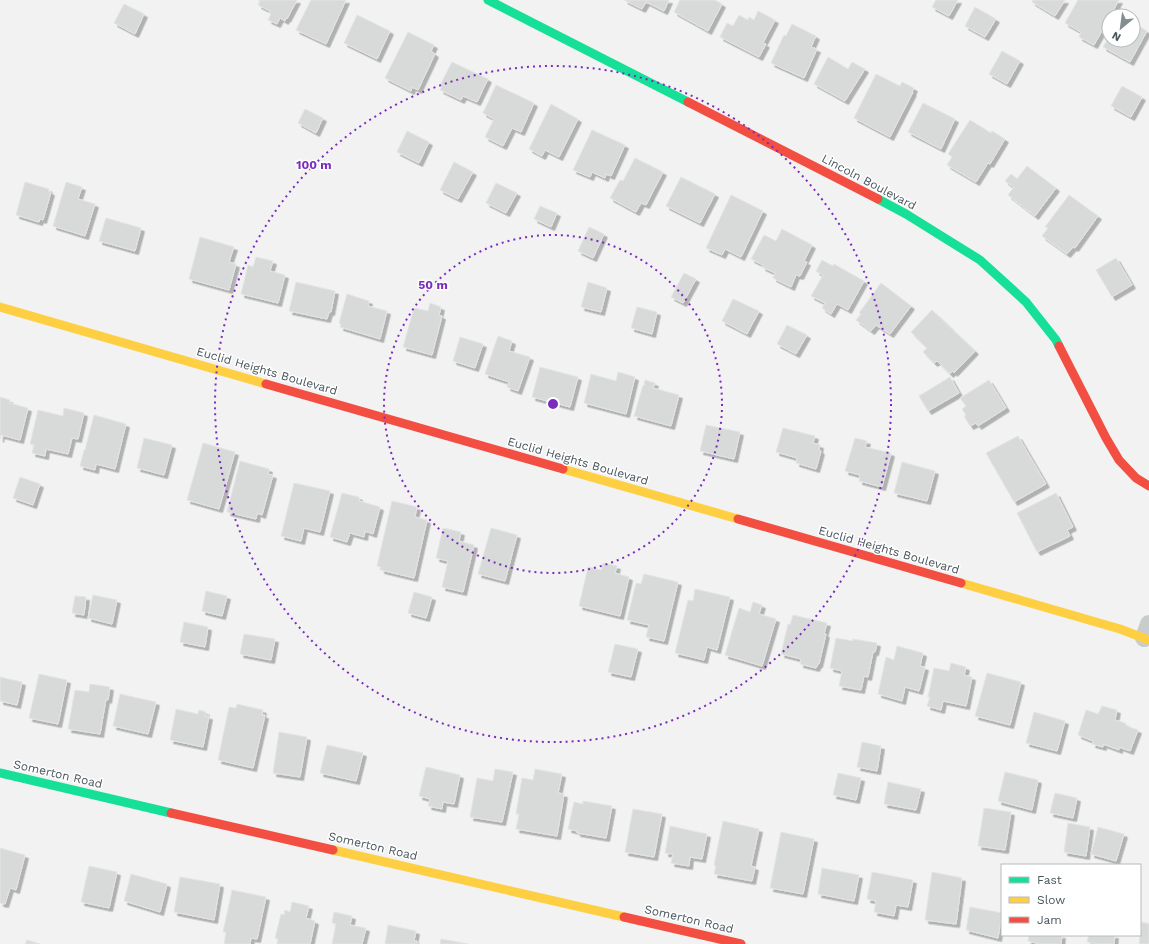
<svg xmlns="http://www.w3.org/2000/svg" width="1149" height="944" font-family="'Work Sans',sans-serif">
  <style>
    .building { fill: #d8dada; stroke: #e3e4e5; filter: url(#shadow) }
    .lines { fill: none; stroke-linecap: round; stroke-linejoin: round }
    .street { stroke: #c9cccd; stroke-width: 18 }
    .fast { stroke: #16e098; stroke-width: 9 }
    .slow { stroke: #ffcf43; stroke-width: 9 }
    .jam { stroke: #f24e42; stroke-width: 9 }
    .ring { fill: none; stroke: #7b2cbf; stroke-width: 2; stroke-dasharray: 2 4 }
    .labels { text-anchor: middle; dominant-baseline: central; stroke-width: 3; stroke-linejoin: round; paint-order: stroke }
    .street-label { font-size: 12px; fill: #49565d; stroke: #fff }
    .centre { fill: #7b2cbf; stroke: #fff; stroke-width: 2 }
    .ring-label { font-size: 12px; text-anchor: middle; font-weight: bold; fill: #7b2cbf; stroke: #fff; stroke-width: 3; stroke-linejoin: round; paint-order: stroke }
  </style>
  <defs>
    <filter id="shadow"><feDropShadow dx="3.5" dy="3.5" stdDeviation="0" flood-color="#0004"/></filter>
  </defs>
  <rect width="100%" height="100%" fill="#f2f2f2"/>
  <g class="building">
    <path d="M258,0H297L287,19L286,18L285,21L280,18L277,24L268,20L271,14L269,13L270,11L258,5L260,1Z"/>
    <path d="M311,0H346L326,44L296,30Z"/>
    <path d="M624,0H669L664,11L646,2L642,9Z"/>
    <path d="M680,0H715L722,4L708,31L674,12Z"/>
    <path d="M936,0H958L949,16L932,7Z"/>
    <path d="M1033,0H1065L1055,16L1032,2Z"/>
    <path d="M1078,0H1119L1094,45L1079,37L1081,32L1065,23Z"/>
    <path d="M124,4L144,14L135,34L114,23Z"/>
    <path d="M975,7L996,19L985,37L965,26Z"/>
    <path d="M758,11L775,20L763,43L766,44L759,57L720,37L727,23L733,26L739,15L748,20L749,17L754,20Z"/>
    <path d="M357,15L390,31L377,59L344,43Z"/>
    <path d="M1133,23L1147,31L1130,62L1103,47L1109,37V40H1133Z"/>
    <path d="M792,24L816,36L811,47L817,49L804,78L771,63L784,35L786,36Z"/>
    <path d="M408,32L434,45L431,51L435,54L418,90L412,87L411,91L385,78Z"/>
    <path d="M1002,51L1020,61L1007,84L989,74Z"/>
    <path d="M828,57L848,69L852,62L865,69L845,101L814,84Z"/>
    <path d="M452,62L488,79L477,102L463,96L461,100L440,90L442,86L440,85Z"/>
    <path d="M876,74L900,86L902,82L914,88L912,92H913L890,137L854,118Z"/>
    <path d="M496,85L534,103L521,132L512,128L503,146L485,137L494,119L483,113Z"/>
    <path d="M1122,86L1142,97L1131,117L1111,106Z"/>
    <path d="M923,103L955,119L941,149L908,132Z"/>
    <path d="M551,104L578,119L559,157L545,150L542,156L529,149Z"/>
    <path d="M305,109L323,118L316,133L298,123Z"/>
    <path d="M970,120L991,133L992,131L1005,139L990,164L988,163L976,182L947,165L952,157L948,154Z"/>
    <path d="M592,130L625,145L611,176L606,174L605,178L592,172L590,177L573,170Z"/>
    <path d="M407,131L429,142L419,163L397,152Z"/>
    <path d="M635,158L663,172L646,205L641,203L636,212L610,198L620,180L623,181Z"/>
    <path d="M454,162L473,172L458,199L440,190Z"/>
    <path d="M1027,166L1056,188L1035,216L1008,195L1014,187L1005,181L1011,174L1017,179Z"/>
    <path d="M681,177L715,194L700,223L666,206Z"/>
    <path d="M25,182L49,189L48,191L51,192L43,220L40,219L39,222L16,215Z"/>
    <path d="M66,182L82,187L78,199L95,204L85,236L53,226Z"/>
    <path d="M496,183L517,193L506,213L486,203Z"/>
    <path d="M731,195L763,211L741,257L725,249L722,255L706,248Z"/>
    <path d="M1069,195L1098,216L1075,248L1073,247L1067,254L1042,236L1048,228L1045,227Z"/>
    <path d="M540,206L557,213L551,227L534,219Z"/>
    <path d="M106,218L141,228L135,251L99,241Z"/>
    <path d="M589,227L604,234L593,258L578,251Z"/>
    <path d="M782,229L812,245L804,261L807,262L800,276L796,275L791,287L773,278L775,273L762,267L763,265L751,259L764,235L776,241Z"/>
    <path d="M200,237L234,247L229,262L236,264L229,290L189,279Z"/>
    <path d="M256,257L273,261L270,271L285,275L278,303L241,294L248,265L253,267Z"/>
    <path d="M1116,258L1132,285L1112,297L1096,270Z"/>
    <path d="M822,260L833,266L834,264L864,281L848,310L837,304L831,314L822,308L825,303L811,296L823,275L816,271Z"/>
    <path d="M684,273L696,279L683,303L671,297Z"/>
    <path d="M296,282L335,291L331,312H329L327,319L289,311Z"/>
    <path d="M588,282L607,288L601,312L581,307Z"/>
    <path d="M881,283L911,306L890,334L876,325L871,331L856,320L861,314L859,313Z"/>
    <path d="M347,294L369,301L368,306L387,311L380,339L340,327L341,324L339,323Z"/>
    <path d="M733,299L759,311L747,334L722,321Z"/>
    <path d="M430,303L441,307L439,315L442,316L432,355L403,347L414,308L428,311Z"/>
    <path d="M637,307L657,312L652,334L631,328Z"/>
    <path d="M932,310L975,351L954,373L953,371L950,374L937,361L934,363L923,352L927,348L911,332Z"/>
    <path d="M787,325L807,335L796,354L777,344Z"/>
    <path d="M498,336L512,341L509,351L530,357L518,391L507,387L509,382L485,374Z"/>
    <path d="M460,337L483,344L475,368L453,361Z"/>
    <path d="M540,367L578,377L570,407L532,397Z"/>
    <path d="M618,372L635,377L626,414L584,403L591,374L616,381Z"/>
    <path d="M950,377L959,393L928,411L919,396Z"/>
    <path d="M645,380L655,383L653,388L679,395L671,426L634,416L643,385L644,386Z"/>
    <path d="M989,380L1006,408L978,426L976,423L970,426L964,416L966,415L962,409L966,406L960,398Z"/>
    <path d="M0,397L10,400L9,403L28,408L20,440L1,435L0,439Z"/>
    <path d="M64,408L84,413L78,439L72,438L68,454L46,449L45,456L32,453L34,445L30,444L38,410L63,416Z"/>
    <path d="M94,415L126,424L115,469L96,464L95,470L80,466L84,450H85Z"/>
    <path d="M706,425L740,432L734,459L700,451Z"/>
    <path d="M783,428L815,436L813,443L820,445L819,450L821,451L816,469L796,463L797,458L776,452Z"/>
    <path d="M1018,436L1046,484L1014,502L986,453Z"/>
    <path d="M144,438L172,445L164,475L137,468Z"/>
    <path d="M855,438L867,441L865,447L891,453L882,487L859,481L860,475L845,471Z"/>
    <path d="M203,443L235,452L219,509L187,500Z"/>
    <path d="M240,461L269,469L268,474L273,475L262,515L257,513L256,519L227,512Z"/>
    <path d="M902,462L935,471L927,501L894,493Z"/>
    <path d="M20,477L40,484L33,505L13,498Z"/>
    <path d="M294,483L330,491L320,532L304,528L301,541L281,536Z"/>
    <path d="M342,493L359,497V501L380,507L373,534L365,531L364,537L350,533L347,542L330,537Z"/>
    <path d="M1056,493L1073,527L1067,530L1070,536L1037,552L1017,513Z"/>
    <path d="M392,501L417,507L415,517L427,520L414,578L381,570V567L377,566Z"/>
    <path d="M443,528L461,532L459,541L474,545L463,592L442,587L448,561L436,558Z"/>
    <path d="M491,528L517,535L505,581L478,574Z"/>
    <path d="M603,563L617,566L615,573L629,577L620,616L579,606L588,567L601,570Z"/>
    <path d="M644,574L678,582L664,641L646,637L649,625L627,620L636,583L641,584Z"/>
    <path d="M695,589L730,597L717,650L707,647L704,660L675,653L688,600L693,601Z"/>
    <path d="M206,591L227,596L222,616L202,611Z"/>
    <path d="M414,592L432,597L426,618L408,613Z"/>
    <path d="M93,595L117,600L112,624L88,618Z"/>
    <path d="M75,596L86,597L84,615L72,613Z"/>
    <path d="M753,602L762,605L759,614L776,619L762,666L725,655L739,608L750,612Z"/>
    <path d="M793,615L827,623L824,634H826L819,664H818L816,668L800,664L801,659L781,654L788,624L790,625Z"/>
    <path d="M184,622L208,627L205,647L180,642Z"/>
    <path d="M244,634L275,639L271,660L240,654Z"/>
    <path d="M836,638L853,641V639L877,643L875,652H873L868,677L864,676L861,690L839,686L842,671L830,668Z"/>
    <path d="M615,644L638,649L631,677L608,672Z"/>
    <path d="M897,646L923,653L920,666L925,667L919,691L905,687L902,701L878,694L886,657L894,660Z"/>
    <path d="M951,663L966,667L964,675L972,677L966,706L943,701L941,710L927,706L930,697H928L934,668L949,671Z"/>
    <path d="M987,673L1021,682L1010,725L975,716Z"/>
    <path d="M39,674L67,680L58,724L29,718Z"/>
    <path d="M0,677L22,682L17,705L0,701Z"/>
    <path d="M90,684L110,687L108,700L106,699L100,734L68,729L75,690L89,692Z"/>
    <path d="M120,694L156,702L148,734L113,726Z"/>
    <path d="M237,704L263,710L262,715H265L253,768L218,760L229,707L236,708Z"/>
    <path d="M1102,706L1117,710L1115,720L1125,723L1127,726L1138,730L1130,751L1119,747V750L1103,744V747L1092,744L1093,741L1078,735L1086,710L1098,714Z"/>
    <path d="M176,709L198,714L199,710L206,712L205,716H209L203,747L170,740Z"/>
    <path d="M1034,712L1065,721L1057,751L1026,743Z"/>
    <path d="M279,732L307,737L300,777L273,773Z"/>
    <path d="M862,742L881,746L877,771L857,767Z"/>
    <path d="M327,745L363,753L356,781L320,773Z"/>
    <path d="M426,767L460,775L454,804L443,802L442,809L428,806L430,799L419,796Z"/>
    <path d="M495,769L513,772L502,822L470,817L477,778L493,781Z"/>
    <path d="M535,769L562,774L558,793L564,794L557,836L516,829L519,814H516L522,778L533,780Z"/>
    <path d="M1005,772L1038,780L1032,810L998,801Z"/>
    <path d="M838,773L861,778L856,800L833,795Z"/>
    <path d="M888,782L921,789L916,810L884,804Z"/>
    <path d="M1055,793L1077,798L1073,818L1050,813Z"/>
    <path d="M583,801L612,806L606,838L577,833V831L568,829L574,802L583,804Z"/>
    <path d="M984,808L1011,812L1005,850L978,846Z"/>
    <path d="M633,809L662,814L654,857L625,852Z"/>
    <path d="M723,821L759,829L751,866L755,867L752,881L714,874L716,866L714,865Z"/>
    <path d="M1068,823L1090,827L1086,856L1064,852Z"/>
    <path d="M670,826L707,834L702,859L690,857L689,866L671,863L673,854L665,853Z"/>
    <path d="M1098,827L1124,834L1116,861L1091,854Z"/>
    <path d="M781,832L814,839L803,894L770,888Z"/>
    <path d="M0,848L25,855L16,890L10,888L5,904L0,903Z"/>
    <path d="M89,866L117,872L109,908L81,902Z"/>
    <path d="M822,868L859,875L854,901L818,894Z"/>
    <path d="M872,872L913,880L908,907L896,905L894,916L874,912L876,901L867,899Z"/>
    <path d="M932,872L962,878L956,924L925,920Z"/>
    <path d="M131,874L167,884L160,912L124,901Z"/>
    <path d="M180,877L220,884L214,920L174,912Z"/>
    <path d="M232,890L266,897L257,939L251,938L250,944H224L226,932H223Z"/>
    <path d="M292,902L309,906L306,918L315,921L310,944H277L278,939L275,938L281,914L284,915L285,910L290,912Z"/>
    <path d="M970,907L1002,913L998,938L966,930Z"/>
    <path d="M334,912L352,916L350,925L366,928L362,944H332L336,924L332,923Z"/>
    <path d="M1142,922L1149,924V944H1139Z"/>
    <path d="M388,925L416,931L414,941H417V944H385Z"/>
    <path d="M1029,935H1062L1061,944H1040L1028,941Z"/>
    <path d="M1089,935H1115L1114,944H1099L1087,942Z"/>
    <path d="M441,939L468,944H440Z"/>
    <path d="M27,940L40,944H25Z"/>
  </g>
  <g class="lines">
    <path class="street" d="M1144,638L1149,624"/>
    <g class="fast">
      <path d="M488,0L688,102"/>
      <path d="M878,199L906,214L980,260L1026,302L1056,340L1059,346"/>
      <path d="M0,773L171,813"/>
    </g>
    <g class="slow">
      <path d="M0,307L266,384"/>
      <path d="M563,469L738,519"/>
      <path d="M961,583L1120,629L1149,640"/>
      <path d="M333,850L624,917"/>
    </g>
    <g class="jam">
      <path d="M688,102L878,199"/>
      <path d="M1059,346L1106,438L1119,460L1136,478L1149,486"/>
      <path d="M266,384L563,469"/>
      <path d="M738,519L961,583"/>
      <path d="M171,813L333,850"/>
      <path d="M624,917L741,944"/>
    </g>
  </g>
  <g class="ring">
    <circle cx="553" cy="404" r="169"/>
    <circle cx="553" cy="404" r="338"/>
  </g>
  <g class="labels">
    <g class="street-label">
      <text transform="translate(869 182) rotate(28)">Lincoln Boulevard</text>
      <text transform="translate(267 371) rotate(16)">Euclid Heights Boulevard</text>
      <text transform="translate(578 461) rotate(16)">Euclid Heights Boulevard</text>
      <text transform="translate(889 550) rotate(16)">Euclid Heights Boulevard</text>
      <text transform="translate(58 774) rotate(13)">Somerton Road</text>
      <text transform="translate(373 846) rotate(13)">Somerton Road</text>
      <text transform="translate(689 919) rotate(13)">Somerton Road</text>
    </g>
  </g>
  <circle cx="553" cy="404" r="6" class="centre"/>
  <g class="ring-label">
    <text x="314" y="169">100 m</text>
    <text x="433" y="289">50 m</text>
  </g>
  <rect x="1001" y="864" width="140" height="72" fill="#ffffff" stroke="#b6bbbe"/>
  <rect x="1009" y="877" width="20" height="6" fill="#16e098" stroke="#b6bbbe"/>
  <text x="1037" y="884" font-size="12" fill="#49565d">Fast</text>
  <rect x="1009" y="897" width="20" height="6" fill="#ffcf43" stroke="#b6bbbe"/>
  <text x="1037" y="904" font-size="12" fill="#49565d">Slow</text>
  <rect x="1009" y="917" width="20" height="6" fill="#f24e42" stroke="#b6bbbe"/>
  <text x="1037" y="924" font-size="12" fill="#49565d">Jam</text>
  <g transform="translate(1121 28) rotate(209)"><circle r="19" fill="#ffffff" stroke="#b6bbbe"/>
  <path d="M0-3L7 15L0 10L-7 15Z" fill="#848d91"/>
  <text y="-6" font-size="11" font-weight="bold" text-anchor="middle" fill="#49565d">N</text>
  </g>
</svg>
